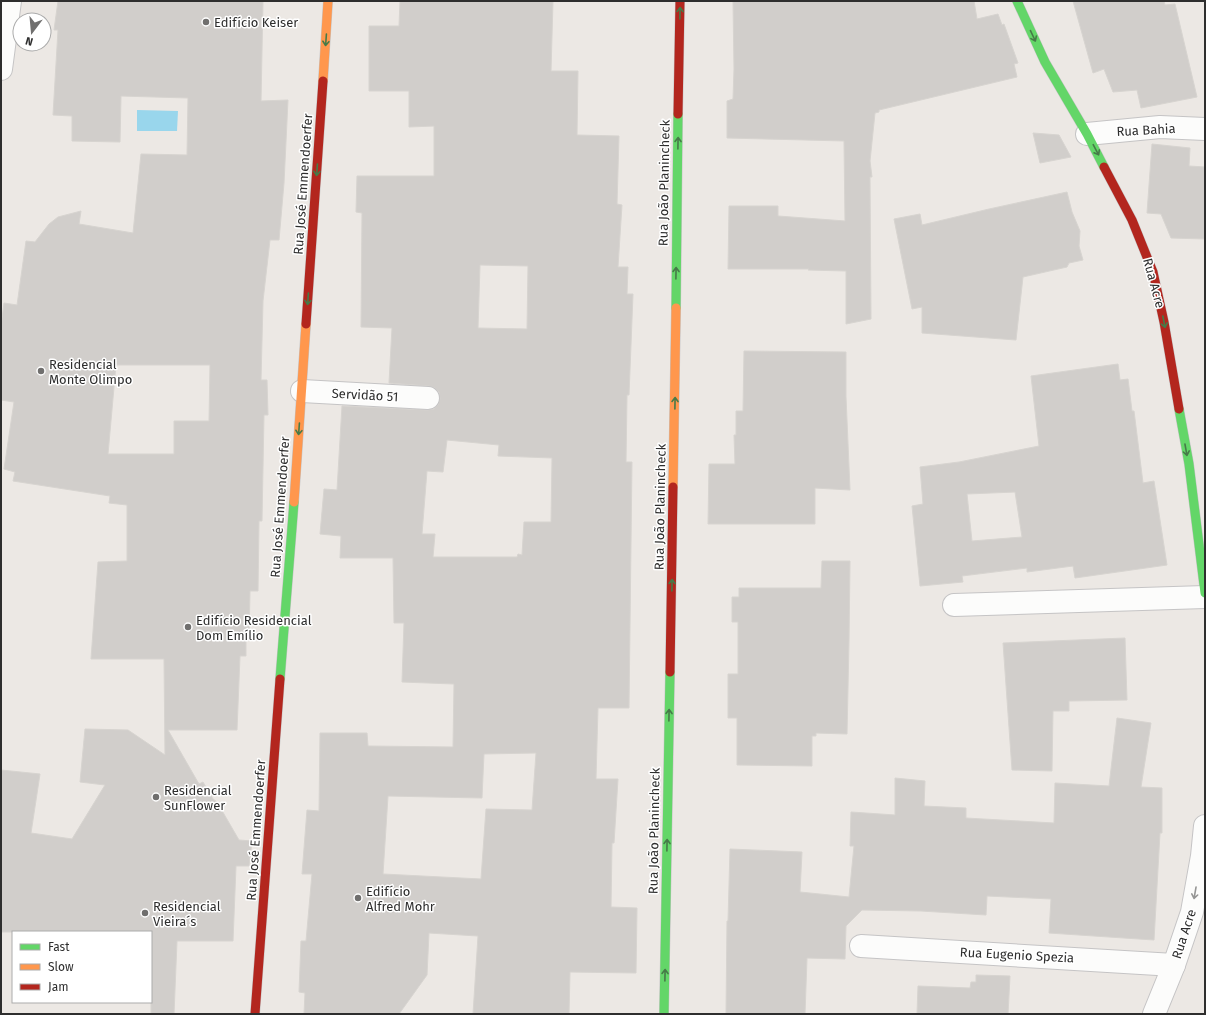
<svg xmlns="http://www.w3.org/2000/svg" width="1206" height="1015" font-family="'Fira Sans',sans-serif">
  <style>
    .water { fill: #99d6ec }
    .building { fill: #d1cecb; stroke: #d7d4d0; fill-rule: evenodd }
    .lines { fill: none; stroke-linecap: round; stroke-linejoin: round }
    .street-casing { stroke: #c5c4c5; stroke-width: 24 }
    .fast-casing { stroke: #c5c4c5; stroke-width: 10 }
    .slow-casing { stroke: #c5c4c5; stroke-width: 10 }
    .jam-casing { stroke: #c5c4c5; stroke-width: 10 }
    .street { stroke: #fcfcfb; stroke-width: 22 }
    .fast { stroke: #63d668; stroke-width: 9 }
    .slow { stroke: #ff974d; stroke-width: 9 }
    .jam { stroke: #b3261e; stroke-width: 9 }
    .oneway { stroke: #467a48 }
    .oneway2 { stroke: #959594 }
    .poi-dot { fill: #706f6e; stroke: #fff; stroke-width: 1.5 }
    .labels { text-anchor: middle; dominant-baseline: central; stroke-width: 3; stroke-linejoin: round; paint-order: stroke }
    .poi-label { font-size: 13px; fill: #2e2e2e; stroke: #fff; text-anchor: start }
    .street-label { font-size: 13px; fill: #2e2e2e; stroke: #fff }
  </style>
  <rect width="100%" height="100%" fill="#ece8e4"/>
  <path class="water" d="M137,110L178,111L177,131H137Z"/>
  <g class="building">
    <path d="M58,1H263L261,101L288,100L284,183L279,240H270L263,301L261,380H267L268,415H264L262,521H259L258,591H250L249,638H246V656H240L237,730H168L199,784L203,782L213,799L217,802L239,840L252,841L249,866H236L233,941H177L174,1014H151V932H1V770L40,774L31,833L72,839L105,785L80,782L85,729L128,730L165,755L164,659H91L98,562L127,561V505L109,503L110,496L13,481L15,472L4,469L14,402L1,400V326L4,303L17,305L26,241L35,242L49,224L58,217L81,211L79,224L133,233L141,154L187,155L188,98L121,96L120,142L72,141V116L53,115L58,30H54ZM116,365H210L209,421H174V454H108Z"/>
    <path d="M400,1H553L551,71H578L577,135L619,136L617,204L622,205L618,267H628L627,294H633L629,395H627L626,462H632L629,708H598L596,779H618L614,843H612L611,907L637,908L636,973L570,972L569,1014H473L478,936L429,933L427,975L399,1014H304L305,993L299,992L301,941H306L312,874H302L307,810L319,811L320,733H367L368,746L453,747L454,684L402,682L404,623H394L393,558H340L341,536L320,534L324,489L337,490L342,406L427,410L434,409L438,405L440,399L439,392L435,388L429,386L389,383L392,328L361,327L362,213L356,212L357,176H434V126L409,127V91H369V26H399ZM480,265L528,266L527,329L478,328ZM447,440L499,445L498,456L552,458L551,522H524L522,555L518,554L517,557H433L435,534H422L427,471L443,472ZM536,753L532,810L486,809L481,879L383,874L388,796L482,798L484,754Z"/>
    <path d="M733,1H974L977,19L998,14L1002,25L1004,24L1018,63L1014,64L1017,77L879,110V112L875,113L870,161L872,177H870L871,319L846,324V271L808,270L809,269H728L729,206H778V216L845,221L844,141L727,138V101L733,99L734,69Z"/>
    <path d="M1073,1H1164L1165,5L1175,4L1197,97L1141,108L1137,90L1113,92L1104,69L1093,73Z"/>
    <path d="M1033,133L1059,135L1071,157L1040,163Z"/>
    <path d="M1152,144L1190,148L1189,166L1205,167V239L1171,238L1161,214L1147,213Z"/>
    <path d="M1067,192L1072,212L1080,231L1079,246L1083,260L1069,263L1067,267L1023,277L1016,340L922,333V307L912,309L894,219L920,214L922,225L989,209Z"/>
    <path d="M744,351L846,352V397L850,490L815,488V524H708L709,464H735L734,435H736V411H743Z"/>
    <path d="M1118,364L1120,380L1128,379L1132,411H1134L1143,483L1154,481L1167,565L1075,578L1073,566L1027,572V568L962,576L963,582L920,586L912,506L923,504L920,467L959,462L1039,446L1031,376ZM1015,492L1022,537L972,541L967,494Z"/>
    <path d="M822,561H850L849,641L847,734L816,733V736H812V766L737,765V718H728V674H738V622H732V597H739V588H821Z"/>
    <path d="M1125,638L1127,700L1069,701V711H1053L1052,771L1012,770L1003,643Z"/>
    <path d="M1117,718L1151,723L1141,787L1162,788V833H1160L1154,940L1049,933L1051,899L987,896L986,915L921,911L862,910L846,926L845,959L807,958L805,1014H726L727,921H728L730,849L802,852L800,892L849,897L854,846H850L851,812L895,815V778L925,781L924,806L966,808V818L1054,823L1055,783L1109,786Z"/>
    <path d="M976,975L1010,976L1008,1014H917L918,986L970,988L971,982H976Z"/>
  </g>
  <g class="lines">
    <g class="street-casing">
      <g id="street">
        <path d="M1,69L10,1"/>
        <path d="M1087,134L1160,127L1205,129"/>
        <path d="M302,391L428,398"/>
        <path d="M954,605L1205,597"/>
        <path d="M861,946L1174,965"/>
        <path d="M1154,1014L1174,965L1192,912L1202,856L1205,826"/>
      </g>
    </g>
    <g class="fast-casing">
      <g id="fast">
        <path d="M1017,1L1045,62L1087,134L1104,167"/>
        <path d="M676,308L678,114"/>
        <path d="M1179,409L1189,464L1205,593"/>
        <path d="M280,679L294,502"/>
        <path d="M664,1014L670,672"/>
      </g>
    </g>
    <g class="slow-casing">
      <g id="slow">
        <path d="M323,81L328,1"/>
        <path d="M673,487L676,308"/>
        <path d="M294,502L306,324"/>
      </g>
    </g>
    <g class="jam-casing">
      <g id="jam">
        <path d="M678,114L680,1"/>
        <path d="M1104,167L1132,220L1153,272L1164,322L1179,409"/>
        <path d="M306,324L323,81"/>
        <path d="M670,672L673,487"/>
        <path d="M255,1014L280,679"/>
      </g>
    </g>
    <use href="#street" class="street"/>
    <use href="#fast" class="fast"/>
    <use href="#slow" class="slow"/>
    <use href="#jam" class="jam"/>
  </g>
  <defs><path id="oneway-shaft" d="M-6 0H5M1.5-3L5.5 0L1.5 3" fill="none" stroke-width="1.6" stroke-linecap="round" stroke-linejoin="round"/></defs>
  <g class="oneway">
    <use href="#oneway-shaft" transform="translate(680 13) rotate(-89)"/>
    <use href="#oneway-shaft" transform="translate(1033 36) rotate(65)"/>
    <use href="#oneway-shaft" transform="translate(326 40) rotate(94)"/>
    <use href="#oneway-shaft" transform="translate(678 143) rotate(-89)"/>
    <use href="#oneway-shaft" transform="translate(1096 150) rotate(62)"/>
    <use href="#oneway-shaft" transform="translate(317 170) rotate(94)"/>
    <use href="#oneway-shaft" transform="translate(676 273) rotate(-89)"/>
    <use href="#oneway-shaft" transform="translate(308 299) rotate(94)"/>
    <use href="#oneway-shaft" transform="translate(1164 322) rotate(79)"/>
    <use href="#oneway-shaft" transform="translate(675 403) rotate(-89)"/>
    <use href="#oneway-shaft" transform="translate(299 429) rotate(94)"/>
    <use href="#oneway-shaft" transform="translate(1186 450) rotate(80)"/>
    <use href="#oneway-shaft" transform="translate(672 585) rotate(-89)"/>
    <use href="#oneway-shaft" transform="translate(669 715) rotate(-89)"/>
    <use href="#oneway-shaft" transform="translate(667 845) rotate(-89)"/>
    <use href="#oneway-shaft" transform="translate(665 975) rotate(-89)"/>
  </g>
  <use class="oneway2" href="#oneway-shaft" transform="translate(1195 893) rotate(100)"/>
  <g class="poi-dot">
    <circle cx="206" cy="22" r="4"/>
    <circle cx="41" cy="371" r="4"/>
    <circle cx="188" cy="627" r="4"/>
    <circle cx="156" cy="797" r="4"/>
    <circle cx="358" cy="898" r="4"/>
    <circle cx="145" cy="913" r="4"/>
  </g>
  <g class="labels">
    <g class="poi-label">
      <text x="214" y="22">Edifício Keiser</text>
      <text x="49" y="364">Residencial<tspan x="49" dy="15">Monte Olimpo</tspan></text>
      <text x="196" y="620">Edifício Residencial<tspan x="196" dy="15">Dom Emílio</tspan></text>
      <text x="164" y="790">Residencial<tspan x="164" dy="15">SunFlower</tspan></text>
      <text x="366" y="891">Edifício<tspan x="366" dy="15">Alfred Mohr</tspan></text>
      <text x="153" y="906">Residencial<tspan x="153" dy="15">Vieira´s</tspan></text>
    </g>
    <g class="street-label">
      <text transform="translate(1146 130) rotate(-3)">Rua Bahia</text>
      <text transform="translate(664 183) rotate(-89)">Rua João Planincheck</text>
      <text transform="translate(303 184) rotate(-86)">Rua José Emmendoerfer</text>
      <text transform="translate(1154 283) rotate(75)">Rua Acre</text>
      <text transform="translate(365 395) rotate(3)">Servidão 51</text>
      <text transform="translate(280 507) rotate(-86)">Rua José Emmendoerfer</text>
      <text transform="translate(660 507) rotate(-89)">Rua João Planincheck</text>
      <text transform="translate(256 830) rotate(-86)">Rua José Emmendoerfer</text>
      <text transform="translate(654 831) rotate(-89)">Rua João Planincheck</text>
      <text transform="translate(1184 934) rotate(-72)">Rua Acre</text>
      <text transform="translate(1017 955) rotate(3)">Rua Eugenio Spezia</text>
    </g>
  </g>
  <rect width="1206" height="1015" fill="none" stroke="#2e2e2e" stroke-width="4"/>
  <rect x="12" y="931" width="140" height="72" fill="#ffffff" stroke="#ababab"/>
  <rect x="20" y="944" width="20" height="6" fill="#63d668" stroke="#ababab"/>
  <text x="48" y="951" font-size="12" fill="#2e2e2e">Fast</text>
  <rect x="20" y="964" width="20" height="6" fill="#ff974d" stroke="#ababab"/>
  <text x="48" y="971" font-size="12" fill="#2e2e2e">Slow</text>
  <rect x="20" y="984" width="20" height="6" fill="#b3261e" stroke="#ababab"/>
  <text x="48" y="991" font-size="12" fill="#2e2e2e">Jam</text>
  <g transform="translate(32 32) rotate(196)"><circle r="19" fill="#ffffff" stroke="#ababab"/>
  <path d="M0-3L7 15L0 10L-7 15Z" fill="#706f6e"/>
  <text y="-6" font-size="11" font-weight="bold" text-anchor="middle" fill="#2e2e2e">N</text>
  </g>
</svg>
